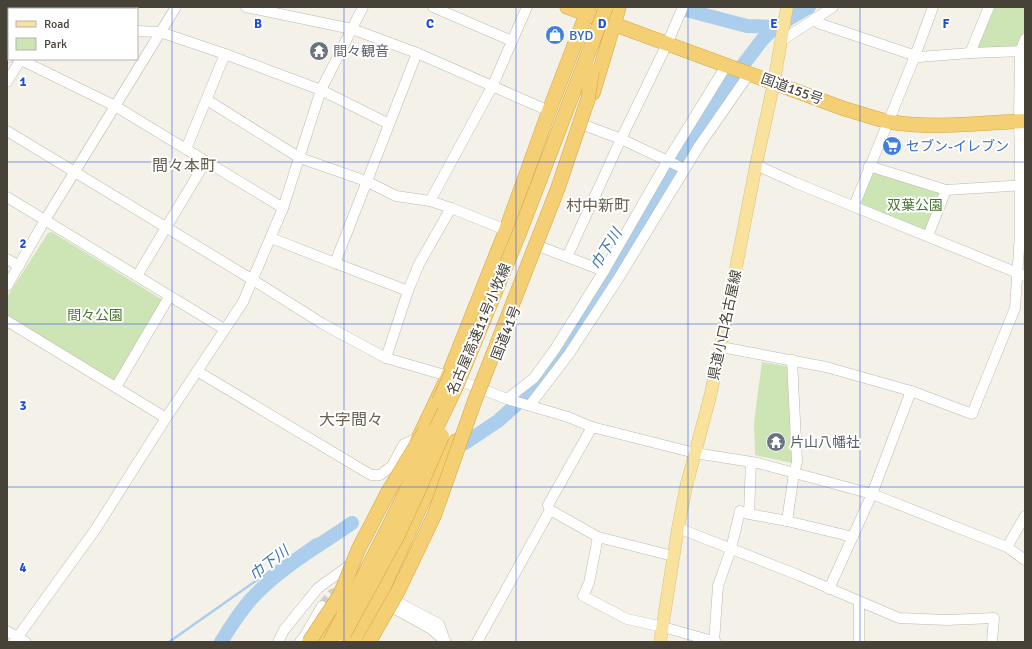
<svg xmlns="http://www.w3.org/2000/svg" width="1032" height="649" font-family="Signika,'Noto Sans JP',sans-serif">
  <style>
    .green { fill: #cde5b5 }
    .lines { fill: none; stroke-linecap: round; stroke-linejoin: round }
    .stream { stroke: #aaceec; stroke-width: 2.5 }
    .river { stroke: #aaceec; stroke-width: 14 }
    .minor-tunnel { stroke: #d1cec6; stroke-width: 10; stroke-dasharray: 10 5; stroke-linecap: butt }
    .minor-casing { stroke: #bfb9ac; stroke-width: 11 }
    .major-casing { stroke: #ddc06e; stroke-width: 13 }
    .highway-casing { stroke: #d4a543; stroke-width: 15 }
    .minor { stroke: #fff; stroke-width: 10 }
    .major { stroke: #f8e29e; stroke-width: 12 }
    .highway { stroke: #f5cf73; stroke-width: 14 }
    .highway-bridge-casing { stroke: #d4a543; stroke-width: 15; stroke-linecap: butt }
    .highway-bridge { stroke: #f5cf73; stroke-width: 14 }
    .grid { fill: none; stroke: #1d4ed8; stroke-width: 1; stroke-opacity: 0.55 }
    .labels { text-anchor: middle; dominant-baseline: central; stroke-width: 4; stroke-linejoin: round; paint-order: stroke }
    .shop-label { font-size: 14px; fill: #366cbe; stroke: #fff; text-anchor: start }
    .worship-label { font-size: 14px; fill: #5b616d; stroke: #fff; text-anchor: start }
    .street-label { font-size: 14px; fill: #474238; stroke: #fff }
    .park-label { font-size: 14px; fill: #46762e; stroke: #fff }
    .water-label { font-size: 15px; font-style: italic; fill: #3776ad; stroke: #fff }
    .quarter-label { font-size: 16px; fill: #696050; stroke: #fff }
    .grid-label { font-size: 13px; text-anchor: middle; font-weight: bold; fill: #1d4ed8; stroke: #fff; stroke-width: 4; stroke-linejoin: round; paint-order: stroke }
  </style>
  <rect width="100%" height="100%" fill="#f4f1e9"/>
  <g class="green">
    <path d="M993,7H1025V30L1019,47L975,50Z"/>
    <path d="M873,171L942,192L927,232L860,204Z"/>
    <path d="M52,232L161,299L162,304L116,380L111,383L7,316V297L48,233Z"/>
    <path d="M762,362L791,367L796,464L755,455L754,422Z"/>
  </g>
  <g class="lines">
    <path class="stream" d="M169,642L314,540L335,535"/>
    <g class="river">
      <path d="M686,10L747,26L775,27"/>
      <path d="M465,443L498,421L518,403L553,362L618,263L720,95L762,40L775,27L809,7"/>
      <path d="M221,642C231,626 241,609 255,595C283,566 319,546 352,523"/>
    </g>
    <path class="minor-tunnel" d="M322,606L332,594L344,590"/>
    <g class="minor-casing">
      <g id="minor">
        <path d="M246,7L352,29L417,53L549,111"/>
        <path d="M433,7L512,41"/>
        <path d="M26,9V7"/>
        <path d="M815,18L818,23L919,57L970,53L1025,51"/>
        <path d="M137,31L160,32L225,54L321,90L389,124"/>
        <path d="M781,41L833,7"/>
        <path d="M970,53L989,7"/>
        <path d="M7,57H9"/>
        <path d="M19,59L115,106L283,208"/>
        <path d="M7,82L21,59"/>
        <path d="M207,100L300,158L366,181L396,196L430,201"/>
        <path d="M584,125L621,139L685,169"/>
        <path d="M7,131L253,280L323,324L386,358L448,376L507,399L568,417L592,427L695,453L758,463L872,494L1007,547L1025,560"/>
        <path d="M186,149L225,54"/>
        <path d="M756,165L796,183L1025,276"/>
        <path d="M869,166L946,190L1025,185"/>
        <path d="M7,197L224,329"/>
        <path d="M854,206L915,56L933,7"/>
        <path d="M506,230L451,208L430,201L493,85L527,7"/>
        <path d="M928,236L946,190"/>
        <path d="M271,238L335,263L417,53"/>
        <path d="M541,247L604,271"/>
        <path d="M567,257L621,139L667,44L683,7"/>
        <path d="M7,259L19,266"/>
        <path d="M335,263L408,291"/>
        <path d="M137,276L206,161"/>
        <path d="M7,286L45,220L176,7"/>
        <path d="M7,321L166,418"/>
        <path d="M721,347L826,367L911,391L972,414L1015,308L1020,234V152L1019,121L1020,52L1025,39"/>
        <path d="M386,358L408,291L419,264L451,208"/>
        <path d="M197,371L371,475H380L392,466L404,444L418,438"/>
        <path d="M116,387L169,297"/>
        <path d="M507,399L534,378L555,349L604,271L668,160L726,66"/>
        <path d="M530,405L569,354L618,279L699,146L749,74"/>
        <path d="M550,510L598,537L673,556"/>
        <path d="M749,514L787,521L794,473L797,462L792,360"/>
        <path d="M787,521L853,537"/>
        <path d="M678,528L798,575L899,618L947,620L994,618L992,642"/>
        <path d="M598,537L589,583L583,596L627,619L663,627L716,642"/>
        <path d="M1007,547L1025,516"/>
        <path d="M829,589L872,494L911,391"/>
        <path d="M388,597L439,624L445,641"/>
        <path d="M388,605L431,629L445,641"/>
        <path d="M7,631L26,642"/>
        <path d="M14,642L95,530L166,418L243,302L283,208L321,90L363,7"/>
        <path d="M278,642L284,630L318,588L354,562"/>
        <path d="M300,642L306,634L322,606"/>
        <path d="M477,642L550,510L548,505L592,427"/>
        <path d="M714,642L718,586L731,549L740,511L749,514L751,462"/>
        <path d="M859,642V602"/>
      </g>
    </g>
    <g class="major-casing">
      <path id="major" d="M660,642L678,528L686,487L710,397L720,350L756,165L774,82L787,7"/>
    </g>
    <g class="highway-casing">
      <g id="highway">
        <path d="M567,7L845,109C860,113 875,119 890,122C935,129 980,123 1025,121"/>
        <path d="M593,93L619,7"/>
        <path d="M417,441L448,376L506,230L549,111L589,7"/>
        <path d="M321,642L339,605"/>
        <path d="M353,642L381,593L423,501L456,441"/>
      </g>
    </g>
    <use href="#minor" class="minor"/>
    <use href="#major" class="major"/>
    <use href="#highway" class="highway"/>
    <g class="highway-bridge-casing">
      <g id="highway-bridge">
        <path d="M439,401L452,372"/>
        <path d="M344,634L398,535L417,494L442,436"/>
        <path d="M309,642L340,595L358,550L388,492L425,431"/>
        <path d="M330,642L389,526L457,385L519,234L606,7"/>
        <path d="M369,642L397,593L434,516L475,400L558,188L588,99L592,71"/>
      </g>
    </g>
    <use href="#highway-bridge" class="highway-bridge"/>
  </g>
  <path class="grid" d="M172,7V642M344,7V642M516,7V642M688,7V642M860,7V642M7,162H1025M7,324H1025M7,487H1025"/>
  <defs>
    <g id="shop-disc" transform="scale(1)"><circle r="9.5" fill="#3f7fe0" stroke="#fff"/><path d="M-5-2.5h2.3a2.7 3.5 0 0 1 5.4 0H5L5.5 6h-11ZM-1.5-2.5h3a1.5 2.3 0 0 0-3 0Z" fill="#fff"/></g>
    <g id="temple-disc" transform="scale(1)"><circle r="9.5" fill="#6b7280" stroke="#fff"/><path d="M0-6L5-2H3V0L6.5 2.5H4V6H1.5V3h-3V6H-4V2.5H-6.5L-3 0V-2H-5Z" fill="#fff"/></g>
    <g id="supermarket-disc" transform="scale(1)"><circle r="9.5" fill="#3f7fe0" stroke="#fff"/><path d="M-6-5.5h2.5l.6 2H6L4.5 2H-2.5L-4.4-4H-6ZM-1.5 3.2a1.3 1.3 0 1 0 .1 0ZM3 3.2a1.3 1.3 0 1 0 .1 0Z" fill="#fff"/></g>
  </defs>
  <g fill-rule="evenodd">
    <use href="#shop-disc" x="555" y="35"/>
    <use href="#temple-disc" x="319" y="51"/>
    <use href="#supermarket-disc" x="892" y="146"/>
    <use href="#temple-disc" x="776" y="442"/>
  </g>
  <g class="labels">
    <g class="shop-label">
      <text x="569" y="35">BYD</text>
      <text x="906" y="146">セブン-イレブン</text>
    </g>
    <g class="worship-label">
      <text x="333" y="51">間々観音</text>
      <text x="790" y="442">片山八幡社</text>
    </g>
    <g class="street-label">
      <text transform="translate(792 89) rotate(20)">国道155号</text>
      <text transform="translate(725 325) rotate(-78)">県道小口名古屋線</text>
      <text transform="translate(479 329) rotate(-67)">名古屋高速11号小牧線</text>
      <text transform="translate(506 333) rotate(-69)">国道41号</text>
    </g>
    <g class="park-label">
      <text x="915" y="205">双葉公園</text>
      <text x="95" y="315">間々公園</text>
    </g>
    <g class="water-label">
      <text transform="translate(606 249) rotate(-58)">巾下川</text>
      <text transform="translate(269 563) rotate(-38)">巾下川</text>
    </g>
    <g class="quarter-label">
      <text x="184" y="166">間々本町</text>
      <text x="598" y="206">村中新町</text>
      <text x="351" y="420">大字間々</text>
    </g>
  </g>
  <g class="grid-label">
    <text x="258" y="28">B</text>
    <text x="430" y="28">C</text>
    <text x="602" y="28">D</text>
    <text x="774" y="28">E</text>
    <text x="946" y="28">F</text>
    <text x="23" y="86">1</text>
    <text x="23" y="248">2</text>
    <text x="23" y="410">3</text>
    <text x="23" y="572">4</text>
  </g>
  <rect width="1032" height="649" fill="none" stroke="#474238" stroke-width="16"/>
  <rect x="8" y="8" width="130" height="52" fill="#ffffff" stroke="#b5b3af"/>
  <rect x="16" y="21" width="20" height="6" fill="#f8e29e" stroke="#b5b3af"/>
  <text x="44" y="28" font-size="12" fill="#474238">Road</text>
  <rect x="16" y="38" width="20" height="12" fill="#cde5b5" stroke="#b5b3af"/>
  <text x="44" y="48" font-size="12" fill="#474238">Park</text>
</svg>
